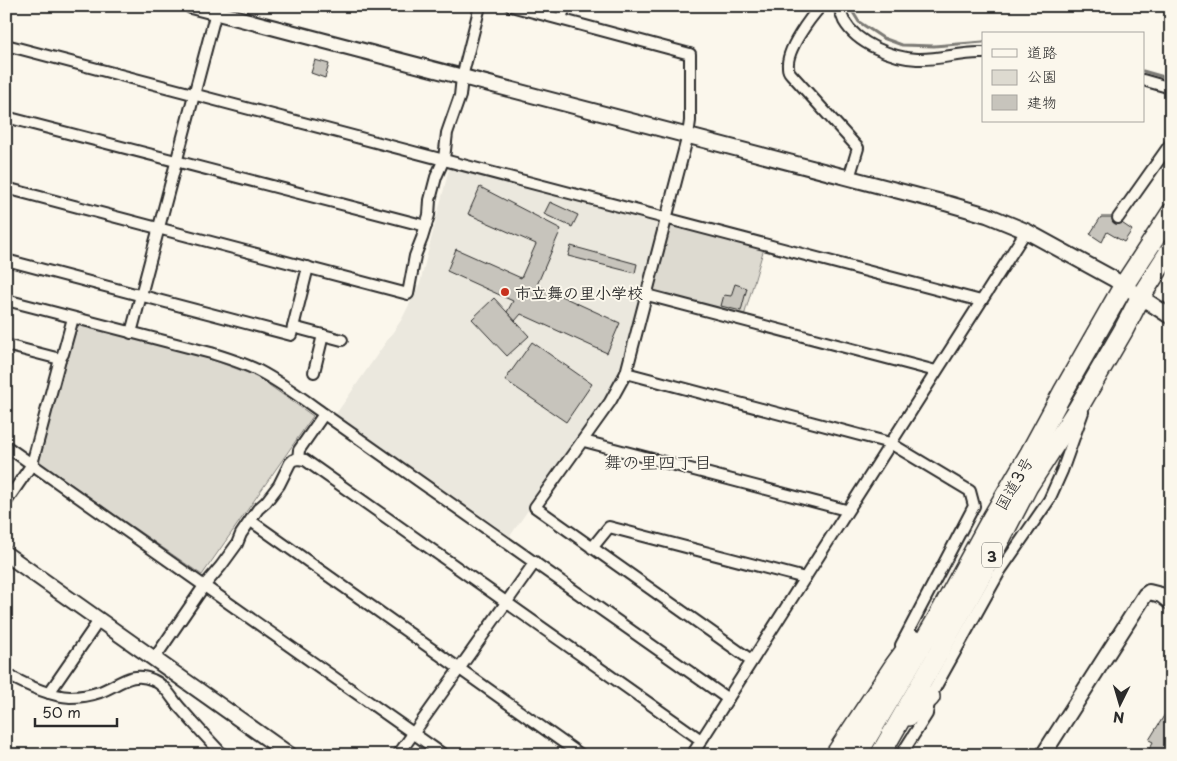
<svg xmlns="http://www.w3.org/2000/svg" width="1177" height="761" font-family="'Playpen Sans','Klee One',sans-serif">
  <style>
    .built { fill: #ebe8de }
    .green { fill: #dddad0; stroke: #84827e }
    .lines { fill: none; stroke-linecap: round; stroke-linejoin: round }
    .stream { stroke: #7b7a75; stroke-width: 3 }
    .building { fill: #c7c4bc; stroke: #2b2b2b }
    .street-casing { stroke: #2b2b2b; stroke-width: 14 }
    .secondary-casing { stroke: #2b2b2b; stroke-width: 18 }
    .highway-casing { stroke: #2b2b2b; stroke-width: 22 }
    .street { stroke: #fbf7ec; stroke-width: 10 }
    .secondary { stroke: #fbf7ec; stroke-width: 14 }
    .highway { stroke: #fbf7ec; stroke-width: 19 }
    .poi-dot { fill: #c8321e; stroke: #fbf7ec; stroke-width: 2 }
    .labels { text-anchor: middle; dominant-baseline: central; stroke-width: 4; stroke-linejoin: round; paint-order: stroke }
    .shield { fill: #fbf7ec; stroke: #696865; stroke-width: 1 }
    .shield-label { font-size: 15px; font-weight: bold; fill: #2b2b2b }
    .poi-label { font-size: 16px; font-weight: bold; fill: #2b2b2b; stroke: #fbf7ec; text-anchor: start }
    .street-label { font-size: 16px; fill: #2b2b2b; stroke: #fbf7ec }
    .neighbourhood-label { font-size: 18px; fill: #2b2b2b; stroke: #fbf7ec }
  </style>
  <rect width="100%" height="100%" fill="#fbf7ec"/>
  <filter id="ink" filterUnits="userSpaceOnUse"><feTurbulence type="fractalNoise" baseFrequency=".02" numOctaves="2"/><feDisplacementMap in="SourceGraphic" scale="10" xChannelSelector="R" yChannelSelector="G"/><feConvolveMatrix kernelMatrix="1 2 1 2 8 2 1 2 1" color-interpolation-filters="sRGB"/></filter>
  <g filter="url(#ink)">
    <path class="built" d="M452,167L658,220L661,224L623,364L617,380L599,409L510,536L336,414L402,319L420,283L449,169Z"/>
    <g class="green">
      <path d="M675,225L764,248L744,316L656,292L654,289L670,227Z"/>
      <path d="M80,322L210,359L256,376L313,416L202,575L39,462L64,361Z"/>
    </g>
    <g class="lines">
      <g class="stream">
        <path d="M849,6L859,22L883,38L902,45L934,46L983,42"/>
        <path d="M1143,71L1171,79"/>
      </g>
    </g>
    <g class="building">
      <path d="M315,60L329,64L325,78L311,73Z"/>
      <path d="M480,187L561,229L537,285L620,323L607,353L521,314L515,321L507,312L513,301L447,271L456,249L521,278L536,244L468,214Z"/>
      <path d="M550,202L578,215L572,227L544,214Z"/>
      <path d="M1101,217H1113L1132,230L1124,242L1107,232L1102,242L1090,234Z"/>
      <path d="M571,246L637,264L635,273L568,256Z"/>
      <path d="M735,284L747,288L741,311L721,306L724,295L731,296Z"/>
      <path d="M494,298L529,336L507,356L472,319Z"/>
      <path d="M532,342L592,384L566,422L505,380Z"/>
      <path d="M1170,706L1171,755H1146L1153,742L1149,740Z"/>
    </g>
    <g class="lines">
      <g class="street-casing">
        <g id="street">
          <path d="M511,6L690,54V121L688,135L626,373L610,402L535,507L751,660"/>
          <path d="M821,6C810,18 786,50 788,67C788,69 789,72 791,74L858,148L849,178"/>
          <path d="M839,6C840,11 842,16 844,21C857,44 893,58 917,59C940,60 961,52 983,53"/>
          <path d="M561,19L565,6"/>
          <path d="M6,45L981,301"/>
          <path d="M1143,80L1171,88"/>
          <path d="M6,117L426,226"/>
          <path d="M6,188L408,294L415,256L422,238L429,215L430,200L436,177L444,159L447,133L460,96L462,77L480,6"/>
          <path d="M1118,218L1171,143"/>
          <path d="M6,260L291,335L308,267"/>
          <path d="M647,295L936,371"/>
          <path d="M6,300L211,353C227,358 244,363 259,371C282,383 303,399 324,414L728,699"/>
          <path d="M293,327L342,340"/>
          <path d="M131,333L217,8"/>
          <path d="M6,345L60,359"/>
          <path d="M314,372L323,335"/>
          <path d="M626,373L890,443L970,491L974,506L901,645"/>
          <path d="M584,441L846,510"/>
          <path d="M6,446L444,755"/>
          <path d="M298,459L299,450L324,414"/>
          <path d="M6,502L32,464L60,359L63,354L73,318"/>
          <path d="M251,521L581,755"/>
          <path d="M592,548L609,527L805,578"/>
          <path d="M154,659L204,586L221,566L237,544L241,534L258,509L266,502L279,485L290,463L293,460L298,459L305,460L701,740"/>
          <path d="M6,674C24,684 49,696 70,697C80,697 91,695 100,692C119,685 132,670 153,680C167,686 172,700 182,710C195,725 209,740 223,755"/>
          <path d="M49,693L100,619"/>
          <path d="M398,755L535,562"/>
          <path d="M692,755L1026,231"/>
          <path d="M901,755L927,714L930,697L1000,571L1049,500L1062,471L1083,412"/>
        </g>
      </g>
      <g class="secondary-casing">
        <g id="secondary">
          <path d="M191,6L949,204L987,215L1026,231L1112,278L1171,317"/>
          <path d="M6,554L290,755"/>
          <path d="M1043,755L1145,595L1149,592L1161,595L1171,603"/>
        </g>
      </g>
      <g class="highway-casing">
        <g id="highway">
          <path d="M909,716L930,697"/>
          <path d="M835,755L894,666L913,640"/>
          <path d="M857,755L937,619L992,518L1030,453L1063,392L1124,285L1171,213"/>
          <path d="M880,755L939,652L982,574L1028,486L1077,410L1123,331L1141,296L1171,249"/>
        </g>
      </g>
      <use href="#street" class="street"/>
      <use href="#secondary" class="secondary"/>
      <use href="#highway" class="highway"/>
    </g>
  </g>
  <circle class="poi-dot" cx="505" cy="292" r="5"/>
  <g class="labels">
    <rect class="shield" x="982" y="542.5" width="20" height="25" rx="4"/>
    <g class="shield-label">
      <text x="992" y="555">3</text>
    </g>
    <g class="poi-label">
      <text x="515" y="292">市立舞の里小学校</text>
    </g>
    <g class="street-label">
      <text transform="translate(1013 483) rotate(-60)">国道3号</text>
    </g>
    <g class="neighbourhood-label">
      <text x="658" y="461">舞の里四丁目</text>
    </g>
  </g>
  <rect width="1177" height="761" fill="none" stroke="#fbf7ec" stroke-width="25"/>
  <rect x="12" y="12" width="1152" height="736" fill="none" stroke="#2b2b2b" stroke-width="2" filter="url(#ink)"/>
  <rect x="982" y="32" width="162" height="90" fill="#fbf7ec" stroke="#a8a59f"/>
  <rect x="992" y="49" width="25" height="8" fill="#fbf7ec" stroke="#a8a59f"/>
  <text x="1027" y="58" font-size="15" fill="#2b2b2b">道路</text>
  <rect x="992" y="70" width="25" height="15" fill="#dddad0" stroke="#a8a59f"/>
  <text x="1027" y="82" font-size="15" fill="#2b2b2b">公園</text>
  <rect x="992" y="95" width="25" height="15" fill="#c7c4bc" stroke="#a8a59f"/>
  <text x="1027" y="108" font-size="15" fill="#2b2b2b">建物</text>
  <g transform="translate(1120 704) rotate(185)" stroke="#fbf7ec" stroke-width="4" paint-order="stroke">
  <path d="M0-4L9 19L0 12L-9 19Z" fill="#2b2b2b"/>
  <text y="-8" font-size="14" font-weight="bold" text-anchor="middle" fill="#2b2b2b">N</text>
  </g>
  <path d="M35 718v8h82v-8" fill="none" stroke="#2b2b2b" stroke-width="2.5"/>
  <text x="42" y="718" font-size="15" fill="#2b2b2b" stroke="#fbf7ec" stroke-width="4" paint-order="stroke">50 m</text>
</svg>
